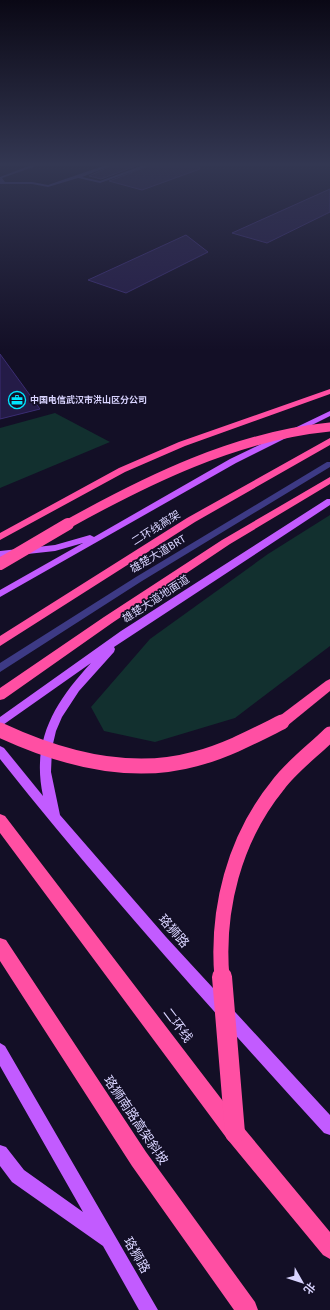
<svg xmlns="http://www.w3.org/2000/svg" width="330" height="1310" font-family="'Fira Sans','Noto Sans SC',sans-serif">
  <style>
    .green { fill: #12302f }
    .building { fill: #241b47; stroke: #3b2d73 }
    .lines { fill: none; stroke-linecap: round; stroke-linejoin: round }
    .lane { fill: #3d3a85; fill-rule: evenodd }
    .street { fill: #3d3a85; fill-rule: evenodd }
    .primary { fill: #c25bff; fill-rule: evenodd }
    .highway { fill: #ff4fa3; fill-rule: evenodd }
    .highway-bridge-far3 { stroke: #ff4fa3; stroke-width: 9 }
    .highway-bridge-far2 { stroke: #ff4fa3; stroke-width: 12 }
    .highway-bridge-far1 { stroke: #ff4fa3; stroke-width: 15 }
    .highway-bridge { stroke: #ff4fa3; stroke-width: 20 }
    .labels { text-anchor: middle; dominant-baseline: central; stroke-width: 3.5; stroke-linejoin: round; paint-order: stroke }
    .far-poi-label { font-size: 9px; font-weight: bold; fill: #d9d4ff; stroke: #130f26; text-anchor: start }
    .street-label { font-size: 11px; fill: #d9d4ff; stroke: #130f26 }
    .near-street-label { font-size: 13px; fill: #d9d4ff; stroke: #130f26 }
  </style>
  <rect width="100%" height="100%" fill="#130f26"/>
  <g class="green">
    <path d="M55,413L110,442L0,488V428Z"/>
    <path d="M330,515V646L235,718L155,742L104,731L91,707L150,639L268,554Z"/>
  </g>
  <g class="building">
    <path d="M111,166H136L101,179L89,176Z"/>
    <path d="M149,166H199L200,169L142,190L109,181Z"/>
    <path d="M330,189V212L267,243L232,233Z"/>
    <path d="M186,235L208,252L126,293L88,280Z"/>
    <path d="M0,354L40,409L0,419Z"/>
  </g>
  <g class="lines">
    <path class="lane" d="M327,462H330V467L142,581L0,672V663L136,577Z"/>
    <path class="street" d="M29,166H36L2,178L5,182H32L48,185L103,166H110L82,177L100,181L141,166H148L100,183L78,178L48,187L32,184H0V177Z"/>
    <g class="primary">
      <path d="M330,411V416L236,463L0,597V590L83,543L55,551L0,557V551L55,545L90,535L94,537L230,459Z"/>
      <path d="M327,499H330V505L114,647L115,649L114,652L79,691L62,717L56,731L52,748L51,772L60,815L166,937L330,1115V1135L324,1133C213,1011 103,889 0,759V746L4,748L43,796C31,740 55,702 91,663L0,727V717L121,631Z"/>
      <path d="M0,1043L5,1046L158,1310H139L103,1246L12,1182L0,1166V1145L6,1147L24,1170L83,1212L0,1066Z"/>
    </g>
    <g class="highway">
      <path d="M330,389V394L185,446L125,472L0,540V533L119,468L179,442Z"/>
      <path d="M330,438V445L195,522L0,646V636L187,518Z"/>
      <path d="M330,477V484L230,544L112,623L4,699L0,700V688L104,617L222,540Z"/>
      <path d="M330,679V691L287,726L282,727L277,726L275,722L277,718L326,681Z"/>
      <path d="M0,814L5,816L242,1126L330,1232V1259L323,1255L228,1140L0,833Z"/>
      <path d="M0,938L6,940L146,1152L255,1302L258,1310H234L132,1166L0,961Z"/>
    </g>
    <path class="highway-bridge-far3" d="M66,525C147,480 236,436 330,427"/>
    <path class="highway-bridge-far2" d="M0,564L68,524"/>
    <g class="highway-bridge-far1">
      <path d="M0,730C60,758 130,777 195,759C226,751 254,736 282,722"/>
      <path d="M222,978C216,910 234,839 278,785C291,767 314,750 330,734"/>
    </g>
    <path class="highway-bridge" d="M222,977L235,1133"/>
  </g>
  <linearGradient id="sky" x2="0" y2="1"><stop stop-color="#0a0815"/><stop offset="0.47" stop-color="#333752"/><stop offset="1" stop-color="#333752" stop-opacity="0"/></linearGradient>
  <rect width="330" height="350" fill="url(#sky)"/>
  <defs>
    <g id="office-ring" transform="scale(0.9)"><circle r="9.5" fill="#130f26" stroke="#00e5ff" stroke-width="1.5"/><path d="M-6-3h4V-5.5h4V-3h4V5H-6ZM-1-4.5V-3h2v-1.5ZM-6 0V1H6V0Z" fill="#00e5ff"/></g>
  </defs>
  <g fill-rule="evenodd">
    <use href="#office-ring" x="17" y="400"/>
  </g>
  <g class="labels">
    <g class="far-poi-label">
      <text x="30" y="400">中国电信武汉市洪山区分公司</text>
    </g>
    <g class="street-label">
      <text transform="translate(156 528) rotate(-32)">二环线高架</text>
      <text transform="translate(158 554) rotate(-31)">雄楚大道BRT</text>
      <text transform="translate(156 599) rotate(-33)">雄楚大道地面道</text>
    </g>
    <g class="near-street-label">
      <text transform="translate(174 931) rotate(49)">珞狮路</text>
      <text transform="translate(178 1025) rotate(53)">二环线</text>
      <text transform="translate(136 1120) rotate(56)">珞狮南路高架斜坡</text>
      <text transform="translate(137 1255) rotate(60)">珞狮路</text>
    </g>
  </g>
  <g transform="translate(302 1282) rotate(129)" stroke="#130f26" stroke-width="3" paint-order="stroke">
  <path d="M0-3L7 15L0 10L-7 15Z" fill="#d9d4ff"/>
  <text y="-6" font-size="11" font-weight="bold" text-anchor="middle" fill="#d9d4ff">北</text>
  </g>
</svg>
